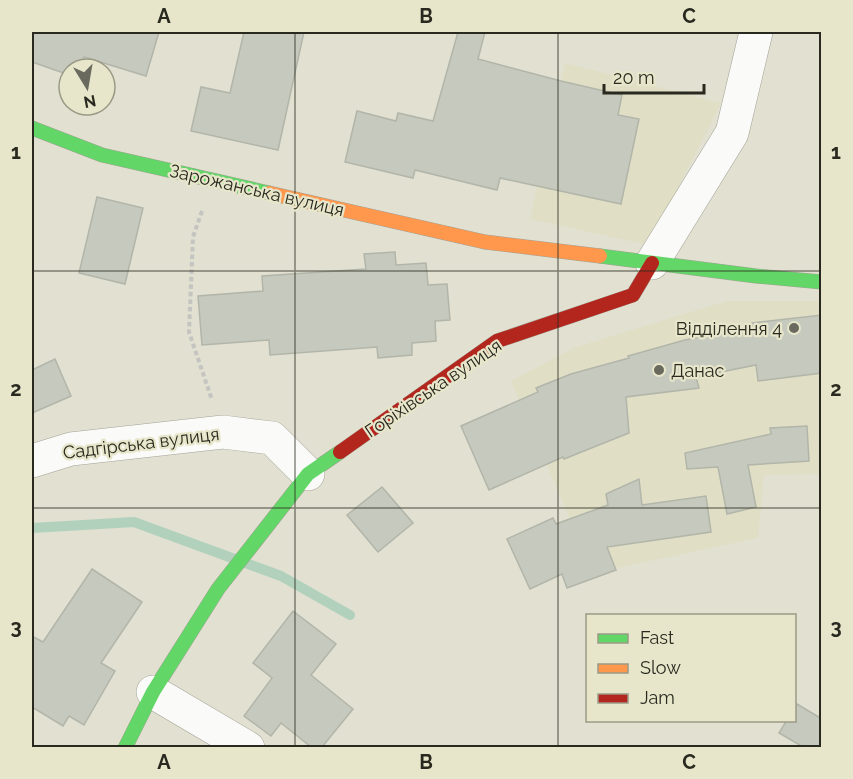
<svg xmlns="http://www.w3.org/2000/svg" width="853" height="779" font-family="Raleway,sans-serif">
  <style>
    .built { fill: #e0dfc5 }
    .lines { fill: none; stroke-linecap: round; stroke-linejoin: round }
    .stream { stroke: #b1d1bd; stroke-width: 10 }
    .building { fill: #c6c9bd; stroke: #b2b5a9; stroke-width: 1.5 }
    .street-casing { stroke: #a3a296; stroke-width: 34 }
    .fast-casing { stroke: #a3a296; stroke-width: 15 }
    .slow-casing { stroke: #a3a296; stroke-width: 15 }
    .jam-casing { stroke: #a3a296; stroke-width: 15 }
    .path { stroke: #c4c4c0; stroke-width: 4; stroke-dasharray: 4.5 3; stroke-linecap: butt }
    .street { stroke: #fafaf8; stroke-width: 33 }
    .fast { stroke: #63d668; stroke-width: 14 }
    .slow { stroke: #ff974d; stroke-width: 14 }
    .jam { stroke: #b3261e; stroke-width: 14 }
    .grid { fill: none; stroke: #29291f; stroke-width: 1.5; stroke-opacity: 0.55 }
    .poi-dot { fill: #69695d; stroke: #e7e6cb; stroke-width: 2 }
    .labels { text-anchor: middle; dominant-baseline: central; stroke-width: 4.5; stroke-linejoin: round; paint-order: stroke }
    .street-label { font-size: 18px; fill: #29291f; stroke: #e7e6cb }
    .poi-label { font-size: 18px; fill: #29291f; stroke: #e7e6cb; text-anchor: end }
    .neatline { fill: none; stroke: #29291f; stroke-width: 2 }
    .grid-label { font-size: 20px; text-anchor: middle; font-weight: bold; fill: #29291f }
  </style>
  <rect width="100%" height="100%" fill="#e1e0d1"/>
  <g class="built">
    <path d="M565,63L721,103L649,245L530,219Z"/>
    <path d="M727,301H821V474L764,475L758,538L593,573L511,381L576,347Z"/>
  </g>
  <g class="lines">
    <path class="stream" d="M32,528L134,522L281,576L350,615"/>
  </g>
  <g class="building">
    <path d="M32,32H159L146,76L84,57L79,69H69V75L32,62Z"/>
    <path d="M244,32H304L278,150L191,131L201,87L230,93Z"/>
    <path d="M458,32H485L478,59L561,81L622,95L618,115L639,119L621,204L500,178L497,190L415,170L413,178L345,162L357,111L396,121L398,113L433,121Z"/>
    <path d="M97,197L143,208L125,284L79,273Z"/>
    <path d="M395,252L396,265L426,263L428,285L447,284L450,320L435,321L436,341L412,343V355L378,358L377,347L270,355L269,340L202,345L198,296L263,291L262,276L366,269L364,254Z"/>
    <path d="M822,315V373L758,381L756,365L696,377L699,388L626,397L629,433L564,459L563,457L489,490L461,426L538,392L536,388L571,374L629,358L628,356L685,340L752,327V323Z"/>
    <path d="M55,359L71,396L32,413V370Z"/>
    <path d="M807,426L809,461L748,465L756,507L727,514L718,467L687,469L685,453L771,434L770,428Z"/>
    <path d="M639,479L642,505L706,496L711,532L607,547L616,570L567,588L562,574L530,589L507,539L553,518L556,524L608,505L606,494Z"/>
    <path d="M382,487L413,523L378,552L347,515Z"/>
    <path d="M92,569L142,602L101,663L115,671L84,725L69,716L63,726L32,707V636L43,642Z"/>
    <path d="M293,611L336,644L311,675L353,709L322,747H311L281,723L271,736L244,716L272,678L253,663Z"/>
    <path d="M797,704L822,719V747H803L779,733L787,720H795V708Z"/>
  </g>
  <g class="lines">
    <g class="street-casing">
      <g id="street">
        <path d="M652,263L732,133L756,32"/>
        <path d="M32,461L71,449L223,432L272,438L308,474"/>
        <path d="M153,692L248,748"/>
      </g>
    </g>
    <g class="fast-casing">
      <g id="fast">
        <path d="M32,128L102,155L269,193"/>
        <path d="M600,256L756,276L822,282"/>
        <path d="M125,748L153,692L218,589L308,474L340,452"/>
      </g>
    </g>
    <g class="slow-casing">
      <path id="slow" d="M269,193L485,242L600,256"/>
    </g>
    <g class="jam-casing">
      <path id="jam" d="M340,452L497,341L633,295L652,263"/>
    </g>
    <path class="path" d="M202,211L193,237L189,332L212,400"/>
    <use href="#street" class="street"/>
    <use href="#fast" class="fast"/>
    <use href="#slow" class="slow"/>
    <use href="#jam" class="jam"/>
  </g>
  <path class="grid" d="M295,32V748M558,32V748M32,271H822M32,508H822"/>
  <g class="poi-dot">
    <circle cx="794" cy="328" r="6"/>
    <circle cx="659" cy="370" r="6"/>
  </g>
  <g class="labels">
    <g class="street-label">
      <text transform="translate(257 190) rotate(13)">Зарожанська вулиця</text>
      <text transform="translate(433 388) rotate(-34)">Горіхівська вулиця</text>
      <text transform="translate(141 443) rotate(-7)">Садгірська вулиця</text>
    </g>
    <g class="poi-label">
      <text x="782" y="328">Відділення 4</text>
      <text x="671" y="370" text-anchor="start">Данас</text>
    </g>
  </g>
  <rect width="853" height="779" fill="none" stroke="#e7e6cb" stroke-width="66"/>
  <rect x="586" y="614" width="210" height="108" fill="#e7e6cb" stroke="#9b9a86" stroke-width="1.5"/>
  <rect x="598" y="634" width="30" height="9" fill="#63d668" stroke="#9b9a86" stroke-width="1.5"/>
  <text x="640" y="644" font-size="18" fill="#29291f">Fast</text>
  <rect x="598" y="664" width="30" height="9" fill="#ff974d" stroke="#9b9a86" stroke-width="1.5"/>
  <text x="640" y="674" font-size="18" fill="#29291f">Slow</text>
  <rect x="598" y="694" width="30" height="9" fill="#b3261e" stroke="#9b9a86" stroke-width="1.5"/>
  <text x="640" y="704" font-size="18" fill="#29291f">Jam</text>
  <g transform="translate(87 87) rotate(169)"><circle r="28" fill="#e7e6cb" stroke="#9b9a86" stroke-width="1.5"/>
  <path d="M0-4.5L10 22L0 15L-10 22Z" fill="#69695d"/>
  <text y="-9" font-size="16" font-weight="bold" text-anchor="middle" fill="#29291f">N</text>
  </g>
  <path d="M604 84v9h100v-9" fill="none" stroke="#29291f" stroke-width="3"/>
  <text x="613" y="84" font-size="18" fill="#29291f" stroke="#e7e6cb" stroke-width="4.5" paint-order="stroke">20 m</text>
  <rect x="33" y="33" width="787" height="713" class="neatline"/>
  <g class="grid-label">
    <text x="164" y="23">A</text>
    <text x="426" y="23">B</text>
    <text x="689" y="23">C</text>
    <text x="16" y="159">1</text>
    <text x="836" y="159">1</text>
    <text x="16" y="396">2</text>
    <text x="836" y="396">2</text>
    <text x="16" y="634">3</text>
    <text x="836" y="634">3</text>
    <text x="164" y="769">A</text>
    <text x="426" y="769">B</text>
    <text x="689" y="769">C</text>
  </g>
</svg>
